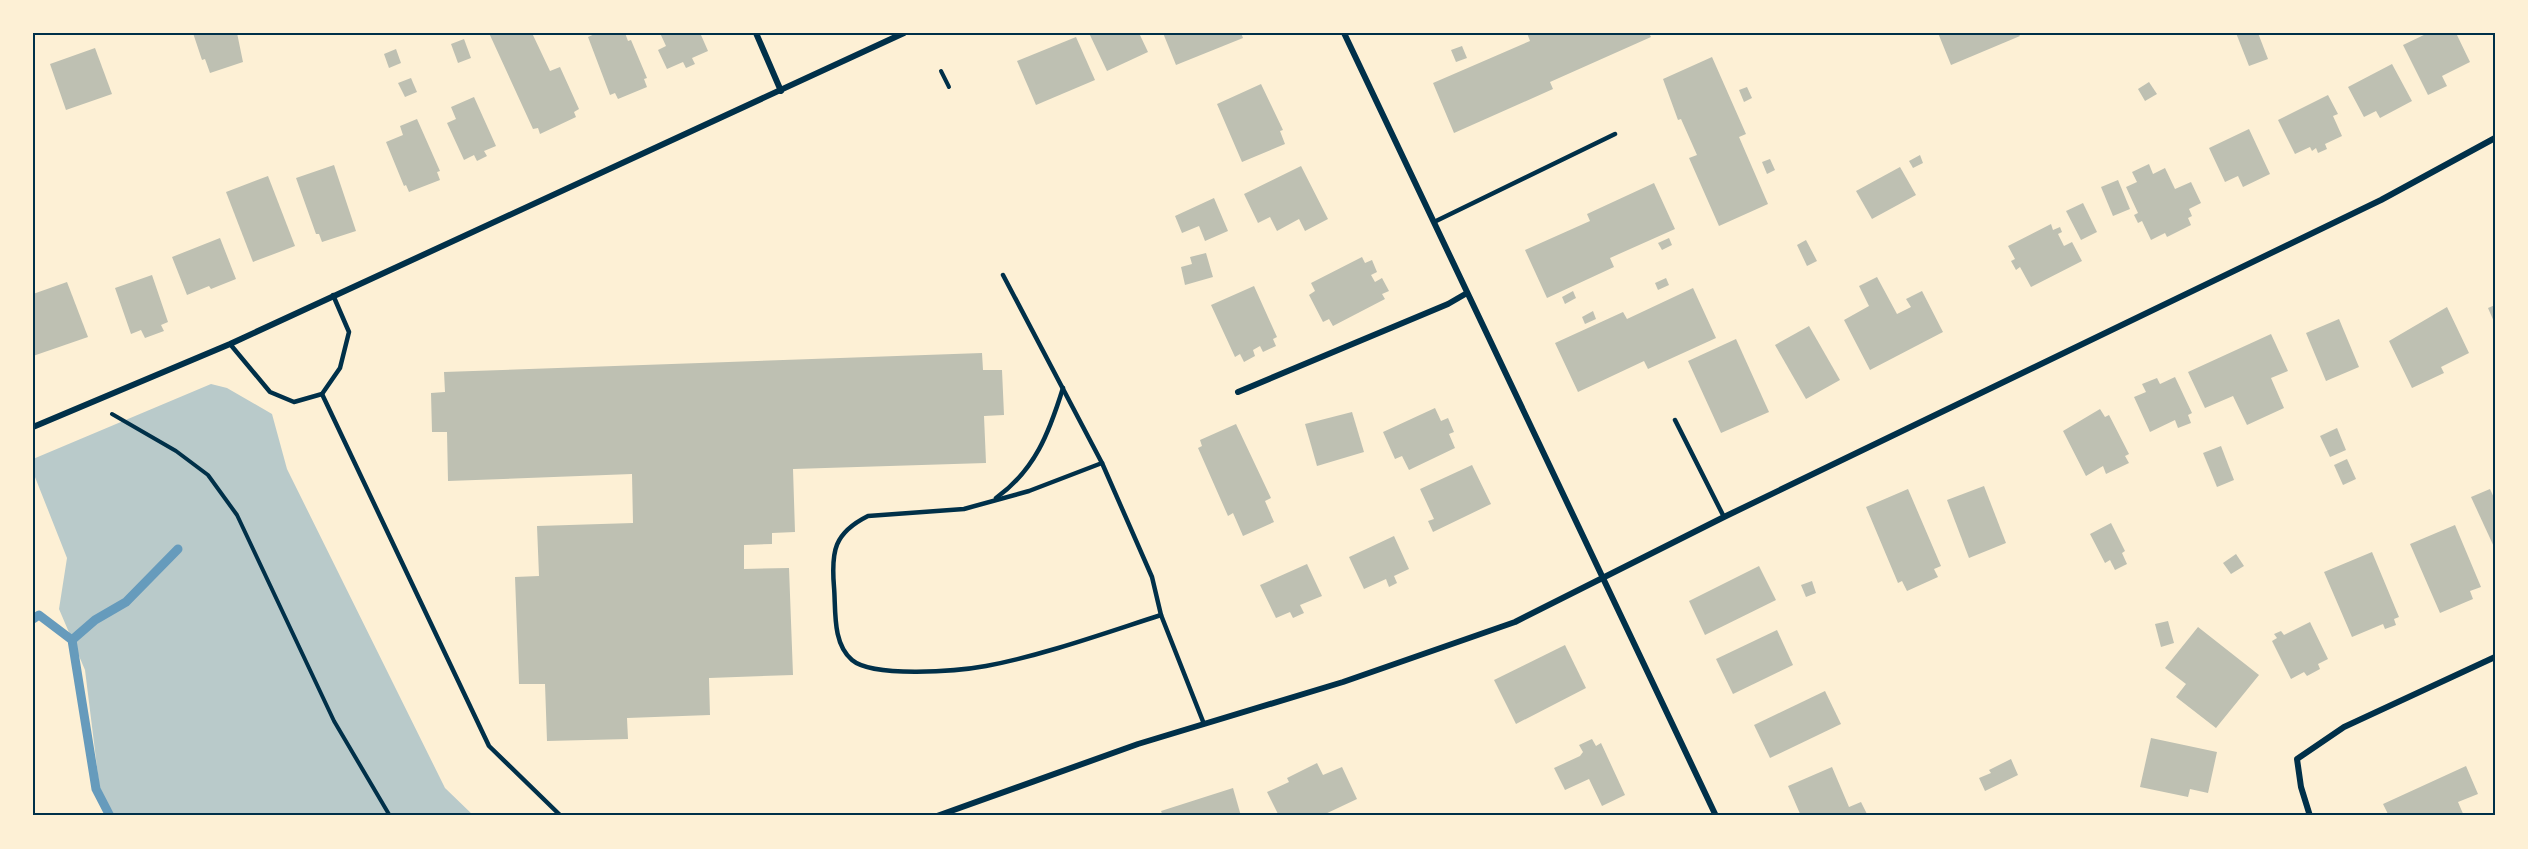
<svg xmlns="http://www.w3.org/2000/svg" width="2528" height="849" font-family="'PT Sans',sans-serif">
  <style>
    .green { fill: #b9caca }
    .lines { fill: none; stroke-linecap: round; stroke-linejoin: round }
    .stream { stroke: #669bbc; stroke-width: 9 }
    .building { fill: #bec0b2 }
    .path { stroke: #003049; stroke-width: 4 }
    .service { stroke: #003049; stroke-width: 4.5 }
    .minor { stroke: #003049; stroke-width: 6 }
    .neatline { fill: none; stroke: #003049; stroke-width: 2 }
  </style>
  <rect width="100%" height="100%" fill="#fdf0d5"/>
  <path class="green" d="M211,384L227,388L272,414L287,469L445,788L474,816H115L100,791L85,670L59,609L67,558L33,472V459Z"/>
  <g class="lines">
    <g class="stream">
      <path d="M33,619L39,615L72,640L96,789L110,816"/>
      <path d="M72,640L95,620L126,602L178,549"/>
    </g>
  </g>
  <g class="building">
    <path d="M193,33H237L243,62L210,73L205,59L202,60Z"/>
    <path d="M489,33H532L550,71L560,67L579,109L574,112L576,117L540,134L538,128L533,129Z"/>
    <path d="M597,33H625L628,41L631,40L647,78L644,79L647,87L618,99L615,93L610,95L588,37Z"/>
    <path d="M660,33H706L701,35L708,51L692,58L695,64L686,68L683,62L667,69L658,50L666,46Z"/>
    <path d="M1089,33H1139L1148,52L1107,71Z"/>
    <path d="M1163,33H1241L1243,38L1176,65Z"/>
    <path d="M1527,33H1649L1651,37L1550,82L1553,89L1454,133L1433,83L1530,41Z"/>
    <path d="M1938,33H2018L2020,36L1951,65Z"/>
    <path d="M2236,33H2258L2268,59L2249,66Z"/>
    <path d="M2428,33H2456L2470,62L2442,76L2447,86L2428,95L2403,45Z"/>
    <path d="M1076,37L1095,80L1036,105L1017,61Z"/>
    <path d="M464,39L471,58L458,63L451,44Z"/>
    <path d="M1462,46L1467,58L1456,62L1451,50Z"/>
    <path d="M95,48L112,94L66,110L50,64Z"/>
    <path d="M396,49L401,63L389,68L384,54Z"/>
    <path d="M1712,57L1746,134L1739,137L1768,204L1719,226L1689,158L1697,155L1681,119L1678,120L1663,79Z"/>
    <path d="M2392,64L2412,101L2380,118L2376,111L2364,117L2348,87Z"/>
    <path d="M411,78L417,92L405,97L398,83Z"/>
    <path d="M2149,82L2157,94L2145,101L2138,89Z"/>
    <path d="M1261,84L1283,130L1280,131L1285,144L1242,162L1217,104Z"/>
    <path d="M1747,87L1752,98L1744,102L1739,90Z"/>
    <path d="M2328,95L2338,114L2333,116L2342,136L2325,144L2327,149L2318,153L2316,148L2312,151L2310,147L2295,154L2278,120Z"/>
    <path d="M474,97L496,146L484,151L487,156L477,161L474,155L464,160L447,123L456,119L451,107Z"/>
    <path d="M417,119L440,171L437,172L440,180L409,192L406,185L404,186L386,142L403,135L400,126Z"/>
    <path d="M2249,129L2270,174L2243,187L2238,176L2225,182L2209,148Z"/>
    <path d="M1920,155L1923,163L1913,168L1909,161Z"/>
    <path d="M1770,159L1775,170L1767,174L1762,162Z"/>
    <path d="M2149,164L2153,174L2165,168L2175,189L2191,182L2201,203L2189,209L2192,216L2188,218L2191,225L2167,237L2165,233L2151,240L2142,221L2138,223L2134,215L2138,213L2126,187L2137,182L2132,172Z"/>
    <path d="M334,165L356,231L322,242L319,234H316L296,178Z"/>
    <path d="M1301,166L1328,219L1305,231L1299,219L1277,231L1270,217L1258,223L1244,194Z"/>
    <path d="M1900,167L1916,195L1872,219L1856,191Z"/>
    <path d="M268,176L295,246L253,262L226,192Z"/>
    <path d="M2118,180L2130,209L2113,216L2101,187Z"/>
    <path d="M1654,183L1675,229L1610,258L1614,267L1547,298L1525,250L1590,221L1587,214Z"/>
    <path d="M1214,198L1228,231L1205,241L1199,226L1182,233L1175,216Z"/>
    <path d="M2083,203L2097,232L2081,240L2066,211Z"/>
    <path d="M2051,224L2053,230L2060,227L2062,232L2058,234L2064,246L2072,242L2082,261L2031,287L2020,267L2016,270L2011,261L2015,259L2008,246Z"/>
    <path d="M220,238L236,279L211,289L209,286L187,295L172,257Z"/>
    <path d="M1669,238L1672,245L1662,250L1658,243Z"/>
    <path d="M1806,240L1817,261L1807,266L1797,245Z"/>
    <path d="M1206,253L1213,277L1185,285L1181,267L1192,264L1190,257Z"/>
    <path d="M1362,257L1365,263L1372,260L1377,272L1371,275L1375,282L1382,278L1389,291L1382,294L1385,299L1333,326L1329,319L1323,322L1309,295L1315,291L1311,283Z"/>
    <path d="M152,275L168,322L161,325L164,331L145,338L141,330L131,334L115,288Z"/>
    <path d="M1877,277L1897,314L1911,307L1906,299L1922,291L1943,332L1870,370L1844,320L1869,306L1859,286Z"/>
    <path d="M1666,278L1669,285L1658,290L1655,283Z"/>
    <path d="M67,282L88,337L33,356V294Z"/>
    <path d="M1254,286L1277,337L1273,339L1276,346L1263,352L1260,346L1253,350L1255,356L1244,362L1240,354L1235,357L1211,305Z"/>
    <path d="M1693,288L1716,338L1648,369L1644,361L1578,392L1555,343L1623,312L1627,319Z"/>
    <path d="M1573,291L1576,298L1565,304L1562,297Z"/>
    <path d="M2495,305V324L2488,308Z"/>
    <path d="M2447,307L2469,353L2441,367L2444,373L2412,388L2389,341Z"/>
    <path d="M1593,311L1596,319L1585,324L1582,317Z"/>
    <path d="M2339,319L2359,367L2326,381L2306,333Z"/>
    <path d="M1809,326L1840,380L1806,399L1775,345Z"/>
    <path d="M2271,334L2288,371L2271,378L2284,408L2247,425L2233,396L2205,408L2188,372Z"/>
    <path d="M1736,339L1769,412L1721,433L1688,361Z"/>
    <path d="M982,353L983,370H1002L1004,415L984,416L986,463L793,469L795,532L772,533V544L744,545V569L789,568L793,675L709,678L710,715L627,718L628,739L547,741L545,684H519L515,577L539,576L537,526L633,523L632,474L448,481L447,432H432L431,393L445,392L444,372Z"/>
    <path d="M2175,377L2192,413L2188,415L2191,423L2178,428L2175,420L2150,432L2134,397L2146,392L2142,384L2157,378L2160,384Z"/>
    <path d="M1435,408L1441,421L1448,418L1454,432L1449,434L1455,448L1409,470L1402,456L1395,459L1383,432Z"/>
    <path d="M2100,409L2105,417L2109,415L2129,454L2125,456L2129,463L2106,474L2103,466L2086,476L2063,431Z"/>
    <path d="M1352,412L1364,452L1317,466L1305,424Z"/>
    <path d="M1236,424L1271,498L1265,501L1274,522L1243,536L1233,513L1228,516L1198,448L1202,446L1200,440Z"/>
    <path d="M2337,428L2346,450L2330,457L2320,436Z"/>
    <path d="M2221,446L2234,480L2217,487L2203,453Z"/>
    <path d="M2347,459L2356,479L2343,485L2334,465Z"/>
    <path d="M1472,465L1491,504L1433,532L1428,521L1434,519L1420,489Z"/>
    <path d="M1984,486L2006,543L1969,558L1947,500Z"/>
    <path d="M1908,489L1941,566L1934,569L1938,577L1907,591L1902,581L1898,583L1866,507Z"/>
    <path d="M2490,489L2495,500V549L2471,497Z"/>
    <path d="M2111,523L2125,551L2122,553L2127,564L2115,570L2110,560L2105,563L2090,534Z"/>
    <path d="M2455,525L2481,587L2470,591L2473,599L2440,613L2410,544Z"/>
    <path d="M1394,536L1409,569L1394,576L1397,583L1389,587L1386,579L1364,589L1349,557Z"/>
    <path d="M2372,552L2399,617L2394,619L2396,625L2385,629L2383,624L2352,637L2324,572Z"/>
    <path d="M2236,554L2244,566L2231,574L2223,563Z"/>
    <path d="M1307,564L1322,596L1300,605L1304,613L1293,618L1290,612L1276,618L1260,585Z"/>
    <path d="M1759,566L1776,600L1705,635L1689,601Z"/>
    <path d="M1812,581L1816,593L1806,597L1801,585Z"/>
    <path d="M2168,621L2174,643L2161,647L2155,624Z"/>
    <path d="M2310,622L2328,659L2318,664L2320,669L2307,676L2304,672L2291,679L2272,641L2277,638L2274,634L2281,631L2284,635Z"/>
    <path d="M2198,627L2259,675L2216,728L2176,697L2186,684L2165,668Z"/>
    <path d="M1777,630L1793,665L1733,694L1716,659Z"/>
    <path d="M1565,645L1586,688L1516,724L1494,680Z"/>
    <path d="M1825,691L1841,724L1770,758L1754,725Z"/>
    <path d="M2151,738L2217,752L2208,793L2190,789L2188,797L2140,787Z"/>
    <path d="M1592,739L1596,746L1601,743L1625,795L1602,806L1589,779L1565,790L1554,768L1580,756L1583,752L1579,745Z"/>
    <path d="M2011,759L2018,775L1985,791L1979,778L1991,773L1989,770Z"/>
    <path d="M1317,763L1323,775L1342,767L1357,799L1321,816H1279L1267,792L1289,782L1287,778Z"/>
    <path d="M2466,766L2478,794L2458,802L2464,816H2389L2383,804Z"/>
    <path d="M1832,767L1849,807L1861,802L1868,816H1801L1788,786Z"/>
    <path d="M1233,788L1241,816H1163L1161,811Z"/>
  </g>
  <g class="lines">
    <g class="path">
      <path d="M941,71L949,87"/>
      <path d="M112,414L176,451L208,475L237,515L334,721L390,816"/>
    </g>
    <g class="service">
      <path d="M1434,222L1615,134"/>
      <path d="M1003,275L1102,463L1152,577L1161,615L1204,724"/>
      <path d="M230,344L270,392L294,402L322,394L340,368L349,332L333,295"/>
      <path d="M322,394L489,746L561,816"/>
      <path d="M1675,420L1724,517"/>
      <path d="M1102,463L1029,491L964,509L868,516C834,533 831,551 834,587C836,610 832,643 852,660C873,678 959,671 986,666C1044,655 1105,633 1161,615"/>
      <path d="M996,498C1035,470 1049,433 1063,388"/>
    </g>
    <g class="minor">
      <path d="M756,33L781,91"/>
      <path d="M1344,33L1716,816"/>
      <path d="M1238,392L1448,304L1467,293"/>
      <path d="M33,427L230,344L904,33"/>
      <path d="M937,816L1138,744L1343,682L1515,622L1724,517L2381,200L2495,138"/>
      <path d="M2310,816L2301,787L2297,759L2344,727L2495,657"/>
    </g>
  </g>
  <rect width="2528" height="849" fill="none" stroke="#fdf0d5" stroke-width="69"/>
  <rect x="34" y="34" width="2460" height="780" class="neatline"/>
</svg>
